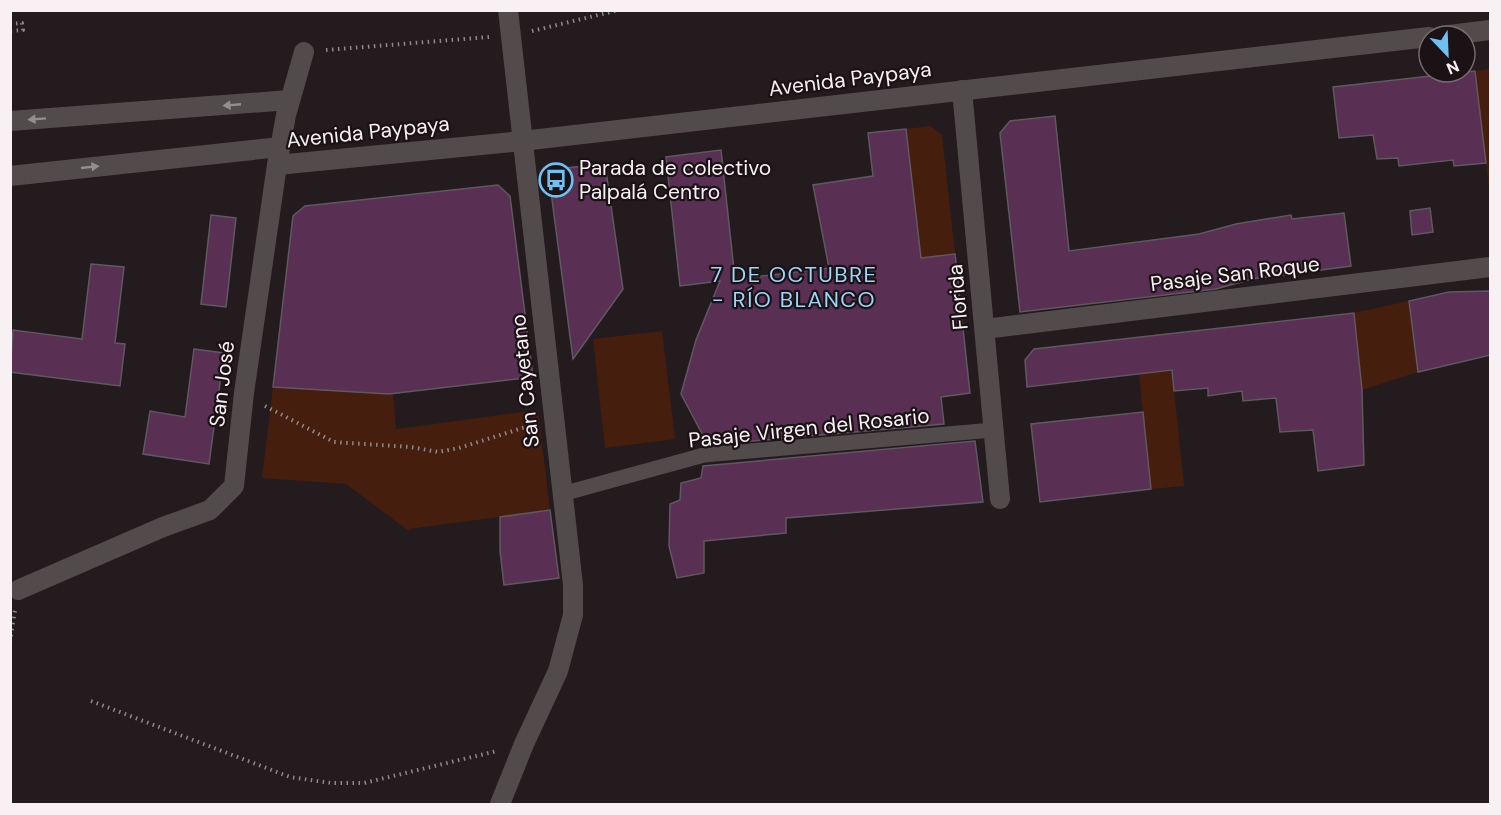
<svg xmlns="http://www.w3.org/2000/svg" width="1501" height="815" font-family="'DM Sans',sans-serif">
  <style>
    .green { fill: #461e0d }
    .building { fill: #592f54; stroke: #60585f; stroke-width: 1.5 }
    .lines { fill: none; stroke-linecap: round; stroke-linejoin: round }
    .path { stroke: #90888b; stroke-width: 4; stroke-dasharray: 1.5 4.5; stroke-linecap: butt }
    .pedestrian { stroke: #514c4b; stroke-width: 15 }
    .minor { stroke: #514c4b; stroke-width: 20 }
    .oneway { fill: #948e8e }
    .labels { text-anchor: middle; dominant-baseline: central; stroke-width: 4.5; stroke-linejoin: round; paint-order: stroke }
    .street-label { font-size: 21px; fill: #f8f1f3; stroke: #1b1215 }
    .poi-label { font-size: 21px; fill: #f8f1f3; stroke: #1b1215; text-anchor: start }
    .neighbourhood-label { font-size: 22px; letter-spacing: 1.5px; fill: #9ad7fb; stroke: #1b1215 }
  </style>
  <rect width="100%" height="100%" fill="#241b1f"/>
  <g class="green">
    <path d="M1490,69V195L1475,71Z"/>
    <path d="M930,126L942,135L955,254L921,258L906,129Z"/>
    <path d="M1409,301L1418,372L1362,390L1354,313Z"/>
    <path d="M662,331L675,439L605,448L593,339Z"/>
    <path d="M1168,333L1184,486L1151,489L1135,337Z"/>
    <path d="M273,387L393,394L396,429L538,410L550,510L409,529V531L346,484L262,478Z"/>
  </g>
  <g class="building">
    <path d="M1475,71L1486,163L1454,166L1453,160L1399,166L1398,158L1377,159L1373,135L1339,138L1333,87Z"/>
    <path d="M1055,116L1069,251L1199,234L1236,224L1291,215L1292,219L1344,213L1351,266L1252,279L1216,289L1020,312L1000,133L1010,121Z"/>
    <path d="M906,129L921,258L955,254L970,393L941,397L944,424L708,445L681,394L696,340L720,281L680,286L666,157L721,150L735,279L772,275L829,268L813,185L873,176L868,133Z"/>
    <path d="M605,164L623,289L573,359L549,177L554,169Z"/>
    <path d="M498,185L510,196L533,377L389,394L273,387L293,216L305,206Z"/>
    <path d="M1430,208L1433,232L1412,235L1410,211Z"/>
    <path d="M211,215L236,218L226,307L201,304Z"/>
    <path d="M91,264L124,267L115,343L125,344L120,386L10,372L13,330L82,339Z"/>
    <path d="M1491,291V355L1418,372L1409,301L1449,292Z"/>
    <path d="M1354,313L1362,390L1364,465L1318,471L1313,430L1280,432L1276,398L1243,401L1242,391L1208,396V388L1174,391L1172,370L1027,387L1025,360L1034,349Z"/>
    <path d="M194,349L224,353L209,464L143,454L150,411L185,417Z"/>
    <path d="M1143,412L1151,489L1040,502L1031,424Z"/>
    <path d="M975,441L983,502L786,518V533L704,541V573L677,578L669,546L670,504L680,500L681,483L701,478L703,466Z"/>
    <path d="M550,510L559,578L504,585L500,551V517Z"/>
  </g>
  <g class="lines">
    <g class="path">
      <path d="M10,24L22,23L23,30L10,31"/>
      <path d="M532,31L619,10"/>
      <path d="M326,50L489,37"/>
      <path d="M265,406L334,442L411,447L438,452L459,448L532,425"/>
      <path d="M10,642L15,610"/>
      <path d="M91,701L290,777L331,783H364L497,751"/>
    </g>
    <path class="pedestrian" d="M562,494L704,455L993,430"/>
    <g class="minor">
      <path d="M1441,36L1490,30"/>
      <path d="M962,90L1000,499"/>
      <path d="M10,121L290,100"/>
      <path d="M277,165L522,141L1429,37"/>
      <path d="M10,176L280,147"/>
      <path d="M985,329L1490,267"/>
      <path d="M18,590L163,527L210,510L234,486L244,393L277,165L286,115L304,52"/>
      <path d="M500,804L524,744L558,671L573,615V585L508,10"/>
    </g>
  </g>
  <defs><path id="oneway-solid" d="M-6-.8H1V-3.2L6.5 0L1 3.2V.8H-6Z" transform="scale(1.5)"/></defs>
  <g class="oneway">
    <use href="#oneway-solid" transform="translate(232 105) rotate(175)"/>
    <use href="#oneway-solid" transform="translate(37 119) rotate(176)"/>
    <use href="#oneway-solid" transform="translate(90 167) rotate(-6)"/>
  </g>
  <defs>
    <g id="bus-ring" transform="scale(1.725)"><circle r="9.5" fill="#1b1215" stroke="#6dc2f3" stroke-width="1.5"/><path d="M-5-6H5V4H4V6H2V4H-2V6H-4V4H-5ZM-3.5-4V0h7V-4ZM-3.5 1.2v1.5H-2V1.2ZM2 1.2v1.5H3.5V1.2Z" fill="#6dc2f3"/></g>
  </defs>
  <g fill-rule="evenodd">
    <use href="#bus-ring" x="556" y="180"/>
  </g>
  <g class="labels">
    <g class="street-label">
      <text transform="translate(850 79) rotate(-7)">Avenida Paypaya</text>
      <text transform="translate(368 132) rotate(-6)">Avenida Paypaya</text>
      <text transform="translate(1235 274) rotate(-7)">Pasaje San Roque</text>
      <text transform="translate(958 297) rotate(-95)">Florida</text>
      <text transform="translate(525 381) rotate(-96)">San Cayetano</text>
      <text transform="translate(222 384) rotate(-83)">San José</text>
      <text transform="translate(809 428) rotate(-6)">Pasaje Virgen del Rosario</text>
    </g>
    <g class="poi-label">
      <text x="579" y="168">Parada de colectivo<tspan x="579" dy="24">Palpalá Centro</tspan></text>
    </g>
    <g class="neighbourhood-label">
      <text x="794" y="274">7 DE OCTUBRE<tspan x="794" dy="25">- RÍO BLANCO</tspan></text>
    </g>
  </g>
  <rect width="1501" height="815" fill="none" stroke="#f8f1f3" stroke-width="24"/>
  <g transform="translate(1447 54) rotate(157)"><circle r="28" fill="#1b1215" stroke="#736b6e" stroke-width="1.5"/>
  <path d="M0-4.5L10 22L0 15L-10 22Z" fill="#6dc2f3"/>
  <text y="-9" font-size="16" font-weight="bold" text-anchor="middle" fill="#f8f1f3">N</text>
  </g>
</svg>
